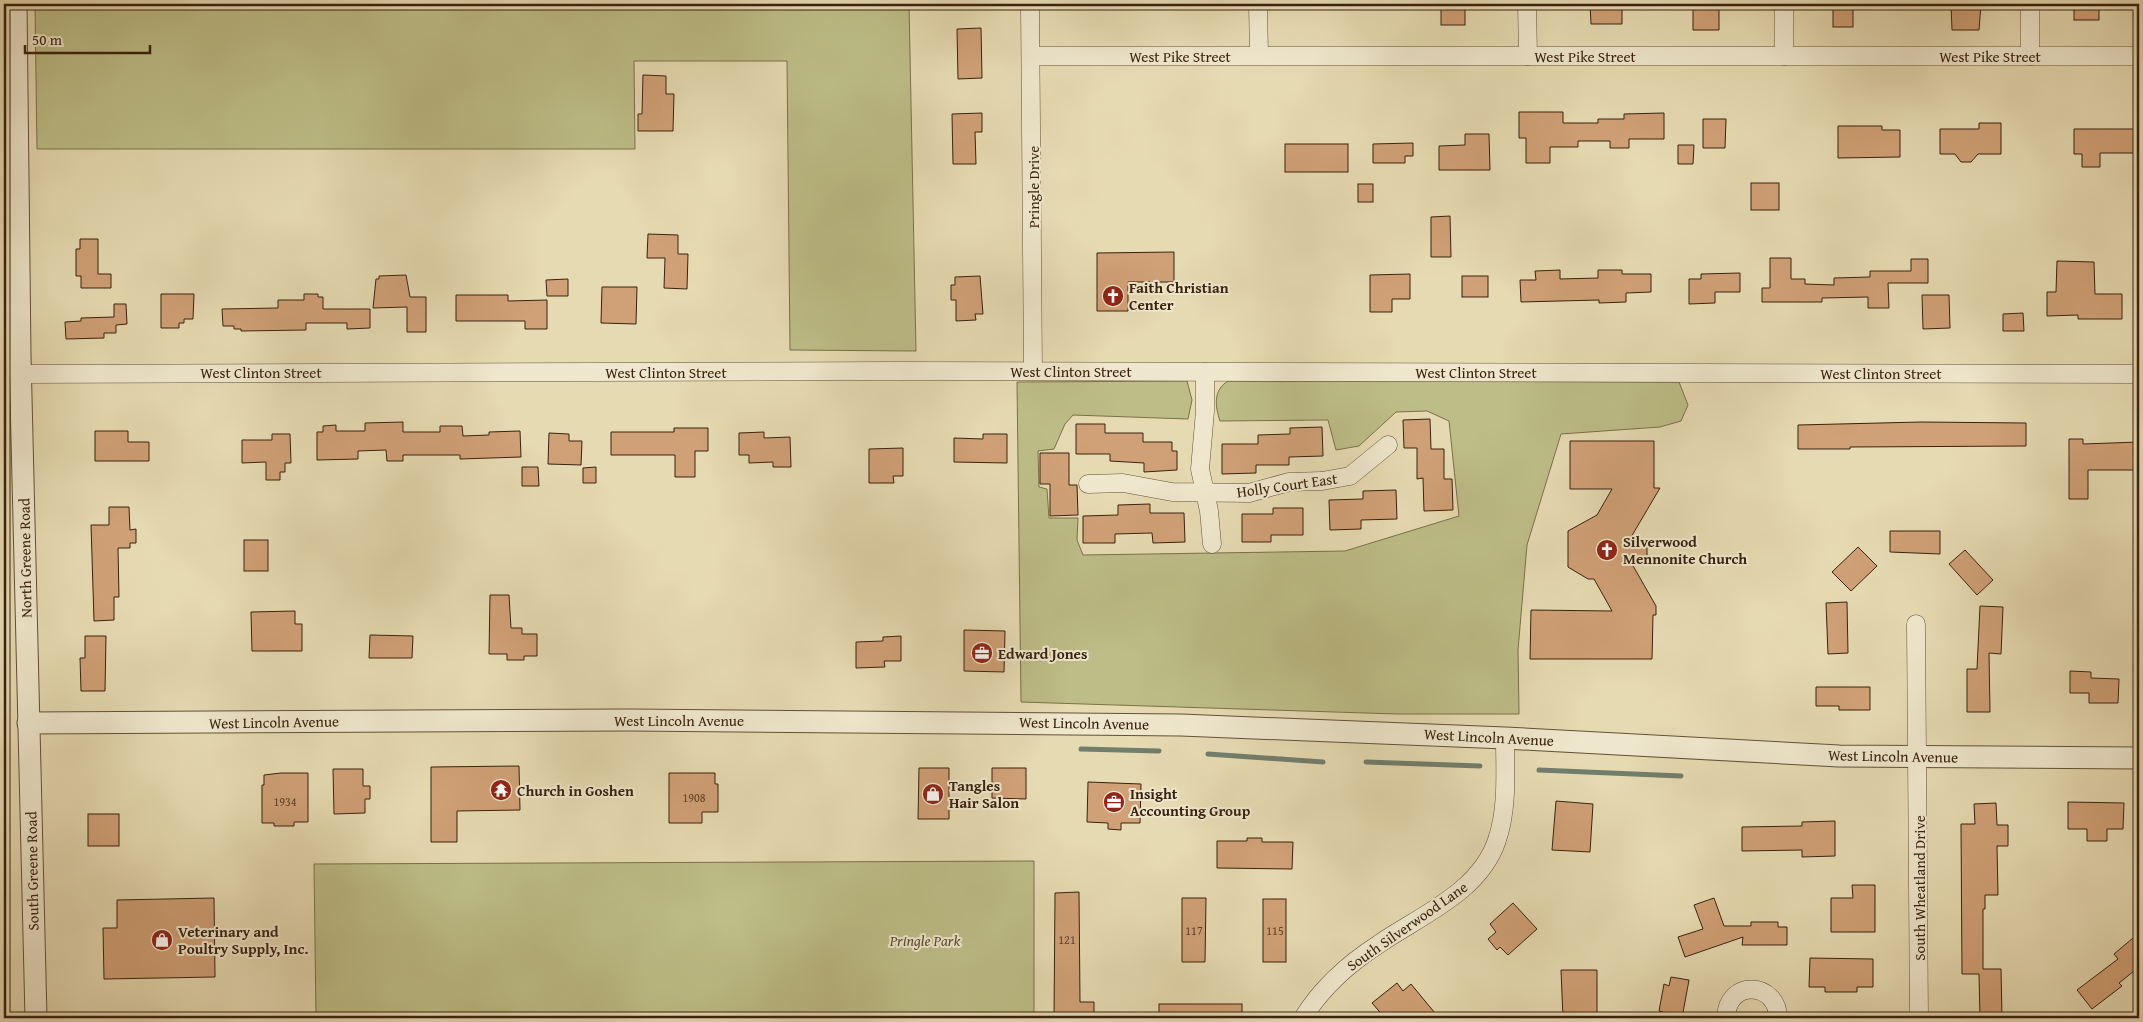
<svg xmlns="http://www.w3.org/2000/svg" width="2143" height="1022" font-family="'Gentium Book Plus',serif">
  <style>
    .green { fill: #bdbd87; stroke: #7b704b }
    .lines { fill: none; stroke-linecap: round; stroke-linejoin: round }
    .stream { stroke: #717e6c; stroke-width: 5 }
    .building { fill: #d0a076; stroke: #39220f }
    .minor-casing { stroke: #645038; stroke-width: 19 }
    .tertiary-casing { stroke: #645038; stroke-width: 23 }
    .minor { stroke: #efe7cd; stroke-width: 18 }
    .tertiary { stroke: #efe7cd; stroke-width: 21 }
    .labels { text-anchor: middle; dominant-baseline: central; stroke-width: 4; stroke-linejoin: round; paint-order: stroke }
    .number-label { font-size: 12px; fill: #5f4229 }
    .street-label { font-size: 15px; fill: #39220f; stroke: #efe7cd }
    .poi-label { font-size: 15px; font-weight: bold; fill: #39220f; stroke: #efe7cd; text-anchor: start }
    .park-label { font-size: 15px; font-style: italic; fill: #5a492d; stroke: #efe7cd }
  </style>
  <rect width="100%" height="100%" fill="#e6dab2"/>
  <filter id="stains"><feTurbulence type="fractalNoise" baseFrequency=".004" numOctaves="4"/><feColorMatrix values="0 0 0 0 .2 0 0 0 0 .09 0 0 0 0 .02 0 0 0 .5 -.17"/></filter>
  <radialGradient id="worn" r=".72"><stop offset=".6" stop-color="#630" stop-opacity="0"/><stop offset="1" stop-color="#630" stop-opacity=".3"/></radialGradient>
  <g class="green">
    <path d="M35,4H909L916,351L790,350L787,61H634L635,149H37Z"/>
    <path d="M1187,381L1192,400L1188,419L1073,415L1065,424L1054,449L1038,451L1039,487L1047,489L1049,518H1078L1077,540L1083,555L1345,551L1459,516L1449,421L1427,411L1396,412L1359,446L1336,450L1328,420L1220,421C1215,406 1213,390 1228,381L1679,382L1688,405L1681,421L1660,427L1561,434L1527,545L1518,650L1519,714H1397L1021,702L1017,382Z"/>
    <path d="M1034,861V1018H316L314,864Z"/>
  </g>
  <g class="lines">
    <g class="stream">
      <path d="M1081,749L1159,751"/>
      <path d="M1208,754L1323,762"/>
      <path d="M1366,762L1480,766"/>
      <path d="M1539,770L1681,776"/>
    </g>
  </g>
  <g class="building">
    <rect x="1441" y="4" width="24" height="21"/>
    <path d="M1590,4H1622V24H1591Z"/>
    <path d="M1719,4V30H1693V5Z"/>
    <rect x="1833" y="4" width="20" height="23"/>
    <path d="M1951,4H1981L1979,30H1952Z"/>
    <rect x="2074" y="4" width="25" height="16"/>
    <path d="M981,28L982,78L958,79L957,29Z"/>
    <path d="M643,75L666,76V94H674L673,131H638V114H642Z"/>
    <path d="M1519,112H1563V123H1598V119H1624V114L1664,113V139H1629V148H1610V141H1578V147H1550V163H1526V138H1519Z"/>
    <path d="M982,113V132H975L976,164H953L952,114Z"/>
    <path d="M1703,119H1726L1725,148H1703Z"/>
    <path d="M1979,123H2001V154H1978L1971,162H1961L1955,154H1940V129H1979Z"/>
    <path d="M1838,126H1882V130H1900V157L1838,158Z"/>
    <path d="M2074,129H2139V153H2100V167H2082V154H2074Z"/>
    <path d="M1465,134H1489L1490,170H1439V146L1465,145Z"/>
    <path d="M1413,143V156H1405V163H1373V144Z"/>
    <rect x="1285" y="144" width="63" height="28"/>
    <path d="M1678,145H1694L1693,164H1678Z"/>
    <rect x="1751" y="183" width="28" height="27"/>
    <rect x="1358" y="184" width="15" height="18"/>
    <path d="M1450,216L1451,257H1431V217Z"/>
    <path d="M648,234L678,235V254H688L687,289L664,288L665,258H647Z"/>
    <path d="M80,239H98V274H111V288H81V276H76V249H80Z"/>
    <path d="M1174,252V282H1128V311H1097V253Z"/>
    <path d="M1770,258H1791V279H1805V284L1834,285V278L1870,277V271H1911V259H1928V283H1888L1889,308H1868V297L1822,298V302H1762V288H1770Z"/>
    <path d="M2057,261L2094,262L2095,294H2122V319H2078V315L2047,316V292H2056Z"/>
    <path d="M1560,270V279L1598,278V270H1622V274H1651V292L1626,293V302L1599,303V300L1521,302L1520,280H1536L1535,271Z"/>
    <path d="M1740,273V292H1715V303L1689,304V279H1701V274Z"/>
    <path d="M1410,274V299H1392V312H1370V275Z"/>
    <path d="M406,275L410,297H426V332H407V307L373,308L376,279H379V276Z"/>
    <path d="M980,276L983,314H975L976,320L956,321V300H951V285H955V277Z"/>
    <rect x="1462" y="276" width="26" height="21"/>
    <path d="M568,279V296H547L546,280Z"/>
    <path d="M602,287H637L636,324L601,323Z"/>
    <path d="M161,294H194L193,319H184V323H179V328H161Z"/>
    <path d="M304,294H318V297H323V309H370V328L347,329V323H306V330L241,331V329H234V326H223L222,309L278,308V300H304Z"/>
    <path d="M456,295H508V301L547,300V329H525V321H456Z"/>
    <path d="M1922,295H1949L1950,328L1923,329Z"/>
    <path d="M114,304H126L127,324L116,325V333H104V338L66,339L65,322L81,321V318L114,317Z"/>
    <path d="M2023,313L2024,331H2003V314Z"/>
    <path d="M1430,419L1431,449H1444V479H1452L1453,510L1424,511L1423,478L1417,479V448H1404L1403,420Z"/>
    <path d="M403,422V432H440V426H462L463,436L489,435V432L520,431L521,457L460,459V455H403V461H387L386,450L358,451V459L317,460V432H323V426L336,425V431H365V423Z"/>
    <path d="M1921,422L2026,423V446L1850,447V449H1798V425Z"/>
    <path d="M1076,424H1105V433H1143V442H1172V451H1177V470L1144,472V463L1110,461V454H1076Z"/>
    <path d="M1322,427L1323,456L1289,457V465H1256V473L1222,474V444H1258V435L1290,434V428Z"/>
    <path d="M674,428H708V451H695V477H675V455H611V432H674Z"/>
    <path d="M95,431H128V442H149V461H95Z"/>
    <path d="M764,432V438L790,437L791,467H773V462L749,463V455H739V433Z"/>
    <path d="M549,433L569,434V441H582L581,465L548,464Z"/>
    <path d="M272,434H290L291,463H285V472H280V480H266V462L242,463V440H272Z"/>
    <path d="M983,434H1007V463L954,462V438L983,439Z"/>
    <path d="M2069,439H2083V444L2139,442V470H2088V499H2069Z"/>
    <path d="M1570,441H1654V488H1660L1627,544H1647V557H1628L1656,606V615H1653L1652,659H1530L1531,610L1612,611L1594,579H1588L1568,567V531L1597,515L1612,489H1570Z"/>
    <path d="M903,448V476H893L894,483H869V449Z"/>
    <path d="M1040,453H1069V485H1077L1078,515L1050,516V484H1040Z"/>
    <path d="M522,467H538L539,486H522Z"/>
    <path d="M596,467V483H583V468Z"/>
    <path d="M1396,490L1397,519L1361,520V529L1330,530L1329,500L1363,499V491Z"/>
    <path d="M1150,504V513H1184L1185,542L1153,543L1152,533L1115,534V543H1083V516L1118,515V505Z"/>
    <path d="M109,507H129L130,530L136,529V543H130V548H118L119,597H114V620L94,621L91,525H109Z"/>
    <path d="M1273,508H1303V535H1271V542H1242V514H1273Z"/>
    <path d="M1890,531H1940V554L1890,552Z"/>
    <rect x="244" y="540" width="24" height="31"/>
    <path d="M1858,547L1877,566L1851,591L1832,572Z"/>
    <path d="M1965,550L1993,580L1977,595L1949,564Z"/>
    <path d="M490,595H509L511,628H522V634H537V656H524V660H507V654H489Z"/>
    <path d="M1847,602L1848,653L1828,654L1826,603Z"/>
    <path d="M1980,606L2003,607L2001,654L1989,653L1990,712H1967V669H1977Z"/>
    <path d="M295,611V624H302V651H252L251,612Z"/>
    <path d="M964,630L1005,631L1004,672L964,671Z"/>
    <path d="M370,635L413,636L412,658H369Z"/>
    <path d="M85,636H106L105,691H81L80,658H85Z"/>
    <path d="M901,636V661H884L885,667L856,668V642L883,641V637Z"/>
    <path d="M2070,671L2091,672V678L2119,679L2118,703H2089V693H2070Z"/>
    <path d="M1816,687H1870V710H1839V706H1816Z"/>
    <path d="M519,766L520,810L457,811V842H431V767Z"/>
    <path d="M919,768H949V819H918Z"/>
    <path d="M992,768H1026V799L992,798Z"/>
    <path d="M333,769H363V786H370V799H365V813L334,814Z"/>
    <path d="M281,773H308V822H294V826H274V823H262V785H264V775Z"/>
    <path d="M669,773H715V784H718V812H702V823H669Z"/>
    <path d="M1088,782L1141,784L1140,823H1121V830L1108,829V823L1087,822Z"/>
    <path d="M1556,801L1593,804L1590,852L1552,850Z"/>
    <path d="M2068,802L2124,803L2123,829H2107V841H2087V829H2068Z"/>
    <path d="M1996,803L1997,825H2008V846H1997L1998,895H1985V909H1983V969H2001L2002,1018H1980L1979,974H1962L1961,824H1975L1974,804Z"/>
    <rect x="88" y="814" width="31" height="32"/>
    <path d="M1835,821V856L1802,857V850L1742,851V827L1802,826V822Z"/>
    <path d="M1247,838H1262V842H1293L1292,869L1217,868V841H1247Z"/>
    <path d="M1852,885H1875V932H1831V898H1853Z"/>
    <path d="M1079,892L1080,1002H1094V1018H1054L1055,893Z"/>
    <path d="M214,898L215,977L104,979L103,928H117V900Z"/>
    <path d="M1182,898H1206L1205,962H1182Z"/>
    <path d="M1714,898L1724,926H1751V922H1778V927H1787V945H1742L1743,937L1685,957L1678,937L1703,929L1694,905Z"/>
    <rect x="1263" y="899" width="23" height="63"/>
    <path d="M1513,903L1537,929L1508,955L1500,947L1497,950L1488,939L1496,932L1490,924Z"/>
    <path d="M2139,933V967L2119,983L2122,986L2092,1009L2077,990L2118,959L2114,954Z"/>
    <path d="M1810,958L1873,959V987H1857V992H1825V987H1809Z"/>
    <path d="M1561,970H1597V1018H1563Z"/>
    <path d="M1671,977L1689,980L1682,1018H1662L1663,1012L1659,1011L1664,984L1669,986Z"/>
    <path d="M1397,983L1403,991L1411,984L1439,1018H1385L1372,1003Z"/>
    <rect x="1159" y="1004" width="83" height="14"/>
  </g>
  <g class="lines">
    <g class="minor-casing">
      <g id="minor">
        <path d="M1030,4L1033,371"/>
        <path d="M1258,4L1259,55"/>
        <path d="M1527,4L1528,56"/>
        <path d="M1784,4V56"/>
        <path d="M2030,4V56"/>
        <path d="M1032,56H2139"/>
        <path d="M1205,372V411L1200,469L1209,511L1212,544"/>
        <path d="M20,374L896,371L2139,374"/>
        <path d="M1088,484L1123,483L1172,492L1249,493L1289,482L1322,481L1350,476L1388,445"/>
        <path d="M1916,624L1919,1018"/>
        <path d="M1303,1018C1322,987 1348,964 1379,944C1421,915 1480,892 1497,840C1508,808 1505,771 1505,738"/>
        <path d="M1726,1018C1727,978 1778,982 1778,1018"/>
      </g>
    </g>
    <g class="tertiary-casing">
      <g id="tertiary">
        <path d="M16,4L20,355L36,1018"/>
        <path d="M28,723L630,720L1181,725L1505,738L1839,756L2139,758"/>
      </g>
    </g>
    <use href="#minor" class="minor"/>
    <use href="#tertiary" class="tertiary"/>
  </g>
  <defs>
    <g id="church-disc" transform="scale(1.125)"><circle r="9.5" fill="#8f2418" stroke="#efe7cd"/><path d="M-1.2-6h2.4v3.5h3.3v2.4h-3.3V6h-2.4V-.1h-3.3v-2.4h3.3Z" fill="#fff"/></g>
    <g id="office-disc" transform="scale(1.125)"><circle r="9.5" fill="#8f2418" stroke="#efe7cd"/><path d="M-6-3h4V-5.5h4V-3h4V5H-6ZM-1-4.5V-3h2v-1.5ZM-6 0V1H6V0Z" fill="#fff"/></g>
    <g id="temple-disc" transform="scale(1.125)"><circle r="9.5" fill="#8f2418" stroke="#efe7cd"/><path d="M0-6L5-2H3V0L6.5 2.5H4V6H1.5V3h-3V6H-4V2.5H-6.5L-3 0V-2H-5Z" fill="#fff"/></g>
    <g id="shop-disc" transform="scale(1.125)"><circle r="9.5" fill="#8f2418" stroke="#efe7cd"/><path d="M-5-2.5h2.3a2.7 3.5 0 0 1 5.4 0H5L5.5 6h-11ZM-1.5-2.5h3a1.5 2.3 0 0 0-3 0Z" fill="#fff"/></g>
  </defs>
  <g fill-rule="evenodd">
    <use href="#church-disc" x="1113" y="296"/>
    <use href="#church-disc" x="1607" y="550"/>
    <use href="#office-disc" x="982" y="653"/>
    <use href="#temple-disc" x="501" y="790"/>
    <use href="#shop-disc" x="933" y="794"/>
    <use href="#office-disc" x="1114" y="802"/>
    <use href="#shop-disc" x="162" y="940"/>
  </g>
  <g class="labels">
    <g class="number-label">
      <text x="694" y="797">1908</text>
      <text x="285" y="801">1934</text>
      <text x="1194" y="930">117</text>
      <text x="1275" y="930">115</text>
      <text x="1067" y="939">121</text>
    </g>
    <g class="street-label">
      <text x="1180" y="56">West Pike Street</text>
      <text x="1585" y="56">West Pike Street</text>
      <text x="1990" y="56">West Pike Street</text>
      <text transform="translate(1033 187) rotate(-90)">Pringle Drive</text>
      <text x="1071" y="371">West Clinton Street</text>
      <text x="261" y="372">West Clinton Street</text>
      <text x="666" y="372">West Clinton Street</text>
      <text x="1476" y="372">West Clinton Street</text>
      <text x="1881" y="373">West Clinton Street</text>
      <text transform="translate(1287 485) rotate(-8)">Holly Court East</text>
      <text transform="translate(25 558) rotate(-91)">North Greene Road</text>
      <text x="679" y="720">West Lincoln Avenue</text>
      <text transform="translate(274 722) rotate(-1)">West Lincoln Avenue</text>
      <text transform="translate(1084 723) rotate(1)">West Lincoln Avenue</text>
      <text transform="translate(1489 737) rotate(3)">West Lincoln Avenue</text>
      <text transform="translate(1893 756) rotate(1)">West Lincoln Avenue</text>
      <text transform="translate(32 871) rotate(-91)">South Greene Road</text>
      <text transform="translate(1919 888) rotate(-90)">South Wheatland Drive</text>
      <text transform="translate(1407 926) rotate(-35)">South Silverwood Lane</text>
    </g>
    <g class="poi-label">
      <text x="1129" y="287">Faith Christian<tspan x="1129" dy="17">Center</tspan></text>
      <text x="1623" y="541">Silverwood<tspan x="1623" dy="17">Mennonite Church</tspan></text>
      <text x="998" y="653">Edward Jones</text>
      <text x="949" y="785">Tangles<tspan x="949" dy="17">Hair Salon</tspan></text>
      <text x="517" y="790">Church in Goshen</text>
      <text x="1130" y="793">Insight<tspan x="1130" dy="17">Accounting Group</tspan></text>
      <text x="178" y="931">Veterinary and<tspan x="178" dy="17">Poultry Supply, Inc.</tspan></text>
    </g>
    <g class="park-label">
      <text x="925" y="940">Pringle Park</text>
    </g>
  </g>
  <rect width="2143" height="1022" fill="none" stroke="#e6dab2" stroke-width="20"/>
  <rect x="5" y="5" width="2133" height="1012" fill="none" stroke="#39220f" stroke-width="2.5"/>
  <rect x="10" y="10" width="2123" height="1002" fill="none" stroke="#39220f"/>
  <path d="M25 45v8h125v-8" fill="none" stroke="#39220f" stroke-width="2.5"/>
  <text x="32" y="45" font-size="15" fill="#39220f" stroke="#efe7cd" stroke-width="4" paint-order="stroke">50 m</text>
  <rect width="100%" height="100%" filter="url(#stains)"/>
  <rect width="100%" height="100%" fill="url(#worn)"/>
</svg>
